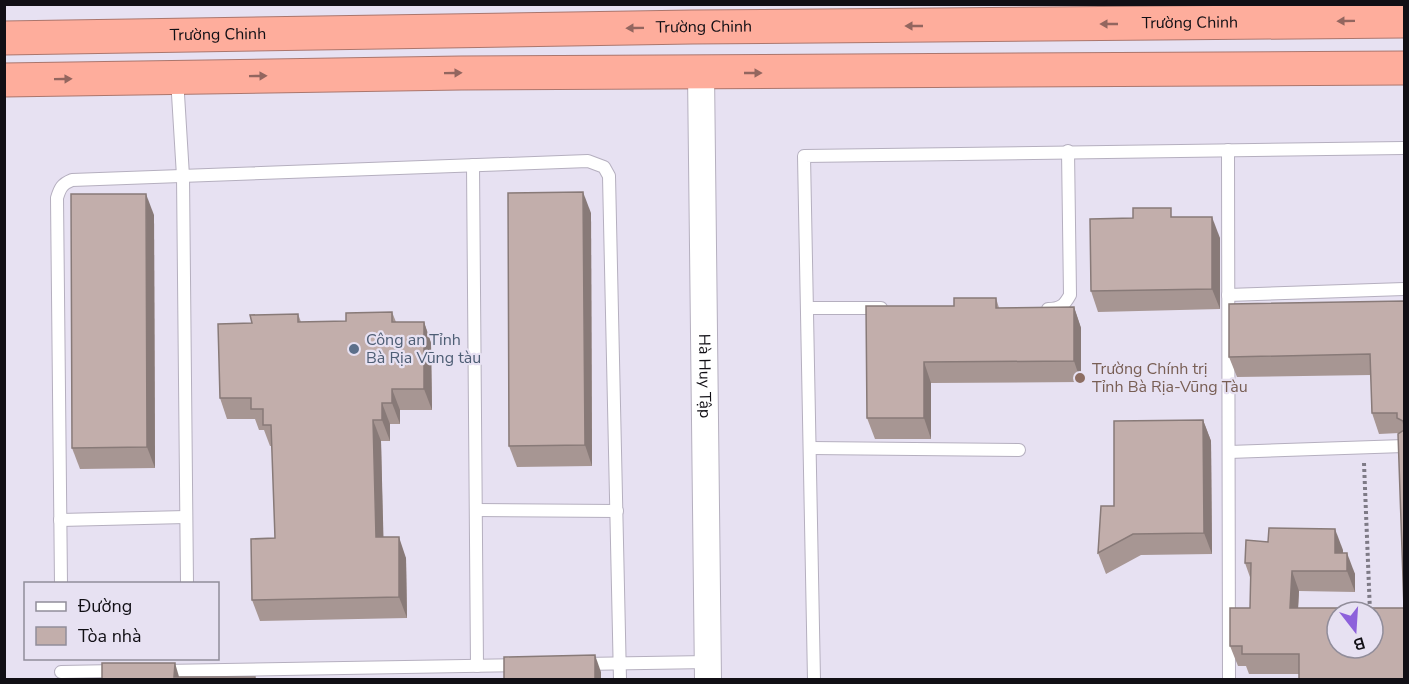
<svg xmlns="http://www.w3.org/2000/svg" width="1409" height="684" font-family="'Nunito Sans',sans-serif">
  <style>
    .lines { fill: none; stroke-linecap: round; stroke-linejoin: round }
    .lane-casing { stroke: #b5afbf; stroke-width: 14 }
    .street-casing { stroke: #b5afbf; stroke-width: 28 }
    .highway-casing { stroke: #ab766d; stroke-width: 35 }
    .path { stroke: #7e7a86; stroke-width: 4; stroke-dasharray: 3 3; stroke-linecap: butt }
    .lane { stroke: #fff; stroke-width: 12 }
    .street { stroke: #fff; stroke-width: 26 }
    .highway { stroke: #fead9c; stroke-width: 33 }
    .wall { fill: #a79693 }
    .shaded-wall { fill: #887a78 }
    .building { fill: #c2aeab; stroke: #887a78; stroke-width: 1.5; fill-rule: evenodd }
    .oneway { fill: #93665f }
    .service-dot { fill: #5c6f8a; stroke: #e7e1f2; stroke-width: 2 }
    .education-dot { fill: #8d6e63; stroke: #e7e1f2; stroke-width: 2 }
    .labels { text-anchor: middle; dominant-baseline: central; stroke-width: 4.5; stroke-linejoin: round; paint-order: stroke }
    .street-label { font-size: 16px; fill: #110f15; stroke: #e7e1f2 }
    .service-label { font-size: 16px; fill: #4e5e75; stroke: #e7e1f2; text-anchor: start }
    .education-label { font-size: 16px; fill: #785e54; stroke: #e7e1f2; text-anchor: start }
  </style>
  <rect width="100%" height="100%" fill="#e7e1f2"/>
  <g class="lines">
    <g class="lane-casing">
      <g id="lane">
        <path d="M177,78L183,176L187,584"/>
        <path d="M1228,150L1229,680"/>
        <path d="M473,165L477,666"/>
        <path d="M1228,295L1404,289"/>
        <path d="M807,308H881"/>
        <path d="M1048,309C1060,309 1064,306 1070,295L1068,151"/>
        <path d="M810,448L1019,450"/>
        <path d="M1229,452L1404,446"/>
        <path d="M476,510L617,511"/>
        <path d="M60,520L186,517"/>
        <path d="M61,584L57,198C60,188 62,184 72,180L588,161L604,167L609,176L620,680"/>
        <path d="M582,664L708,662"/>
        <path d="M162,671L519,665"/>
        <path d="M61,672L117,671"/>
        <path d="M814,680L804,156L1404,148"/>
      </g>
    </g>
    <g class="street-casing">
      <g id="street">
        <path id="s1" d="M701,73L708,680"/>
      </g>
    </g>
    <g class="highway-casing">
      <g id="highway">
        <path id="s2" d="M4,38L692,27L1404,21"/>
        <path d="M4,80L461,73L1404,68"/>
      </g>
    </g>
    <path class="path" d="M1364,463L1370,612"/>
    <use href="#lane" class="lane"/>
    <use href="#street" class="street"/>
    <use href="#highway" class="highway"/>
  </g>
  <g class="wall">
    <path d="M591,213L592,466L517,467L509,446Z"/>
    <path d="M154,215L155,468L80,469L72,448Z"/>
    <path d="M1174,217L1220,238V309L1098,312L1091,291Z"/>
    <path d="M996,298L999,308L1074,307L1081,328V382L931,383V439H875L867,418L954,306Z"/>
    <path d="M1404,301V680L1299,674H1249L1246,666H1238L1230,646L1250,608L1251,580L1245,563L1343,550V553L1355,574V592L1299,591L1298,608H1404L1399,433L1379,434L1372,413L1371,375L1237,377L1229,357Z"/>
    <path d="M392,312L396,322H424L431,343L432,410H400V424H390V441H381L383,537L406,558L407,618L260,621L252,600L275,538L272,446H270L264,430H259L255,419H227L220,398L252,323L298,314L301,322L346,321Z"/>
    <path d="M1203,420L1211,441L1212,554L1141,555L1106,574L1098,553L1114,506Z"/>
  </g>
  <g class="shaded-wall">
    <path d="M583,192L591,213L592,466L585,445Z"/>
    <path d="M146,194L154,215L155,468L147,447Z"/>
    <path d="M1212,217L1220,238V309L1212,289Z"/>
    <path d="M1074,307L1081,328V382L1074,361Z"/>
    <path d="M424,322L431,343L432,410L424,389Z"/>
    <path d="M924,362L931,383V439L924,418Z"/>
    <path d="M392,389L400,410V424L392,403Z"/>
    <path d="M382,403L390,424V441L382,420Z"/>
    <path d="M373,420L381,441L384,558L376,537Z"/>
    <path d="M1203,420L1211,441L1212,554L1204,533Z"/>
    <path d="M1335,529L1343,550L1342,571L1335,553Z"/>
    <path d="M399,537L406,558L407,618L399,597Z"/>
    <path d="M1347,553L1355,574V592L1347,571Z"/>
    <path d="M1292,571L1299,591L1297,629L1290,608Z"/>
    <path d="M595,655L601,672V680H595Z"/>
    <path d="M175,663L180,680L174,677Z"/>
  </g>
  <g class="building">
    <path d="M583,192L585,445L509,446L508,193Z"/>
    <path d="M71,194H146L147,447L72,448Z"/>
    <path d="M1133,208H1171V217H1212V289L1091,291L1090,219L1133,218Z"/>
    <path d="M954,298H996V308L1074,307V361L924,362V418H867L866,306H954Z"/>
    <path d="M1404,301V425L1403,421L1397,418V413H1372L1370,354L1229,357V304Z"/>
    <path d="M392,312V322H424V389H392V403H382V420H373L376,537H399V597L252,600L251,539L275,538L271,425H263V409H251V398H220L218,324L252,323L250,315L298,314V322L346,321V313Z"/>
    <path d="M1203,420L1204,533L1133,534L1098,553L1101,506H1114V421Z"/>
    <path d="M1404,427V680H1299V654H1242V646H1230V608H1250L1251,563H1245L1246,540L1268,542L1269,528L1335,529V553H1347V571H1292L1290,608H1404L1398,434L1404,430ZM1337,612H1373V648H1337Z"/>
    <path d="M595,655V680H504V657Z"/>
    <path d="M102,663H175L174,677H255V680H102Z"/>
  </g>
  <defs><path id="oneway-solid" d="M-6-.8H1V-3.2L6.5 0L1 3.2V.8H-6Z" transform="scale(1.5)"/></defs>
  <g class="oneway">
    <use href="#oneway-solid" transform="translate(1346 21) rotate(179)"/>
    <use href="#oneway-solid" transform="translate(1109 24) rotate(180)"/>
    <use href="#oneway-solid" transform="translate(914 26) rotate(180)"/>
    <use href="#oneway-solid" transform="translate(635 28) rotate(179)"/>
    <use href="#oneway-solid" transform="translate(453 73) rotate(-1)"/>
    <use href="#oneway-solid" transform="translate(753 73)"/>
    <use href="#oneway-solid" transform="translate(258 76) rotate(-1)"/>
    <use href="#oneway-solid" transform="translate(63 79) rotate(-1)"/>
  </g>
  <circle class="service-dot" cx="354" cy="349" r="6"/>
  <circle class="education-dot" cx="1080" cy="378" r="6"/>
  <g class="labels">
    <g class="street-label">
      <text stroke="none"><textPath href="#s2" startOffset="1186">Trường Chinh</textPath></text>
      <text stroke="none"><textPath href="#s2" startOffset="700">Trường Chinh</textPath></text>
      <text stroke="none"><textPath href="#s2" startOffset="214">Trường Chinh</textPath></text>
      <text stroke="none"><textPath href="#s1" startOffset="303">Hà Huy Tập</textPath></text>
    </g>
    <g class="service-label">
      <text x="366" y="340">Công an Tỉnh<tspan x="366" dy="18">Bà Rịa Vũng tàu</tspan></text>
    </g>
    <g class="education-label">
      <text x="1092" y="369">Trường Chính trị<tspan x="1092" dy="18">Tỉnh Bà Rịa-Vũng Tàu</tspan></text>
    </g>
  </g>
  <rect width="1409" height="684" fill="none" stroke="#110f15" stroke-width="12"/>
  <rect x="24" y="582" width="195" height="78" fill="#e7e1f2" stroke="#918d9a" stroke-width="1.5"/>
  <rect x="36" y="602" width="30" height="9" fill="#ffffff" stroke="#918d9a" stroke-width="1.5"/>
  <text x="78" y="612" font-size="18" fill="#110f15">Đường</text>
  <rect x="36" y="627" width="30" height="18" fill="#c2aeab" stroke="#918d9a" stroke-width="1.5"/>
  <text x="78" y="642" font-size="18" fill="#110f15">Tòa nhà</text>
  <g transform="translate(1355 630) rotate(163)"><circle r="28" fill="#e7e1f2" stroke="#918d9a" stroke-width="1.5"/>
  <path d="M0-4.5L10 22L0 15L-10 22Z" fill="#8d61db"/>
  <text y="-9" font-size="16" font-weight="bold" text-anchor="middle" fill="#110f15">B</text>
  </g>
</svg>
